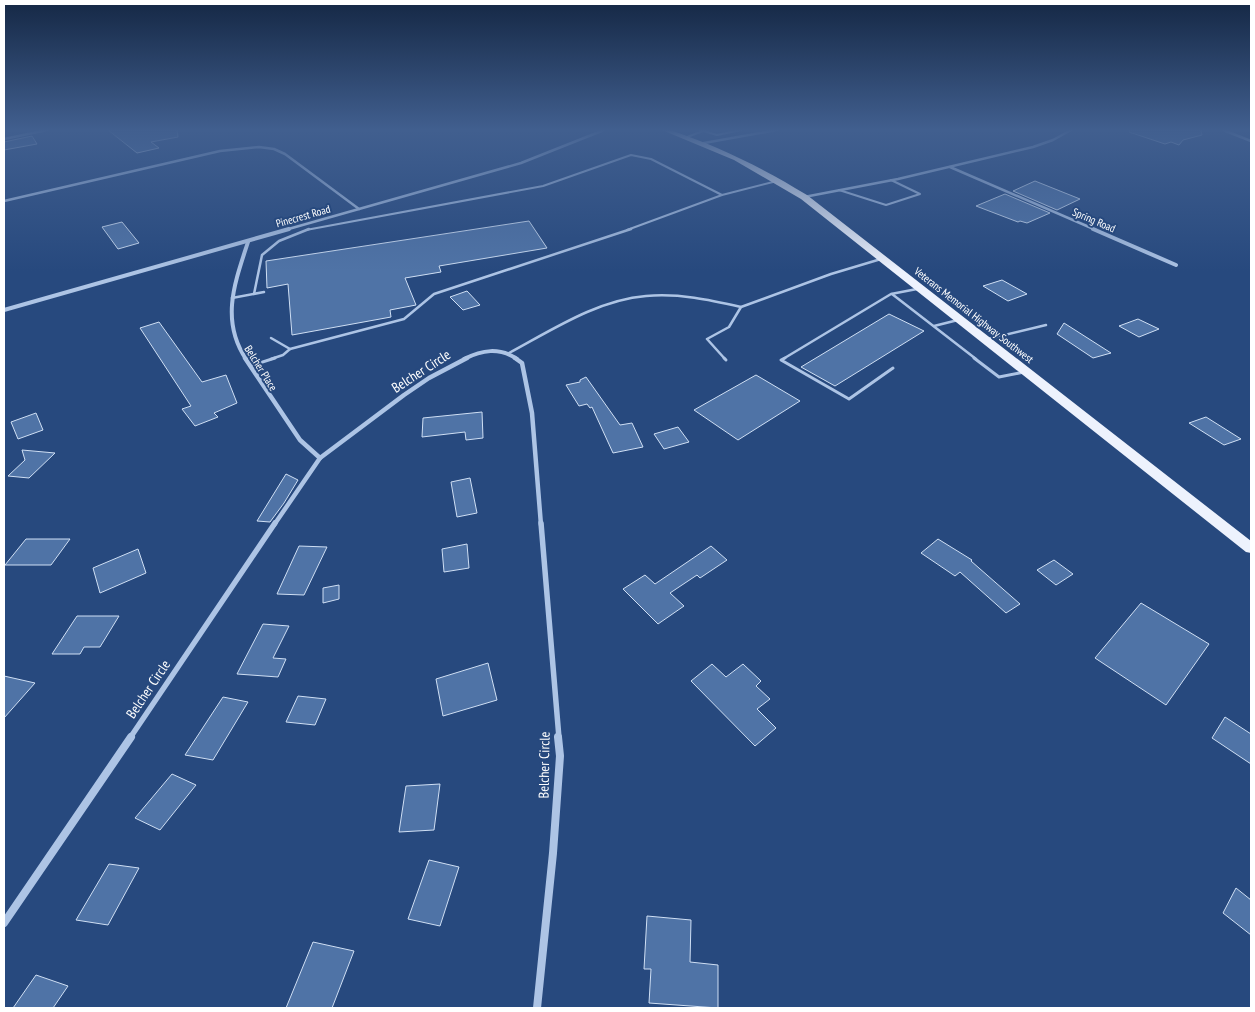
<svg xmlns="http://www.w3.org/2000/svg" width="1255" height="1012" font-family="'PT Sans Narrow',sans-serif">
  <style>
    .building { fill: #4f73a6; stroke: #cfdff4 }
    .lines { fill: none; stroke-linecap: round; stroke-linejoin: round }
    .lane-far2 { stroke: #adc4e5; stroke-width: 2 }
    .lane-far1 { stroke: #adc4e5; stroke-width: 2.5 }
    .lane { stroke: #adc4e5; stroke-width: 3 }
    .street-far4 { stroke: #adc4e5; stroke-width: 2.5 }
    .street-far3 { stroke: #adc4e5; stroke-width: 4 }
    .street-far2 { stroke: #adc4e5; stroke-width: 4.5 }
    .street-far1 { stroke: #adc4e5; stroke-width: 5.5 }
    .street { stroke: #adc4e5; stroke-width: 8 }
    .primary { fill: #edf2fd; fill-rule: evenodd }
    .labels { text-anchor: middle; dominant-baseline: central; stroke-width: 4; stroke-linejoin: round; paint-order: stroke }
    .far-street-label { font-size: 11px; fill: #fff; stroke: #27497e }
    .street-label { font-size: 14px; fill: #fff; stroke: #27497e }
  </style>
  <rect width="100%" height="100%" fill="#27497e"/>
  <g class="building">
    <path d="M108,130H177L178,137L151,142L159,148L137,153Z"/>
    <path d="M1130,130H1201L1202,135L1183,140L1179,145L1171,142L1165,144L1129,132Z"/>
    <path d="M32,136L37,144L4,150V142Z"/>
    <path d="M1035,181L1080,199L1057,210L1013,191Z"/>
    <path d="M1005,194L1050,213L1027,223L1020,221L1018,222L976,206Z"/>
    <path d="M529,221L547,248L439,266L441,272L405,278L416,305L390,310L391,317L292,335L288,284L267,288L266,261Z"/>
    <path d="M122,222L139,243L118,249L102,227Z"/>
    <path d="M1002,280L1027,294L1008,301L983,286Z"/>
    <path d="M467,291L480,305L463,310L450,297Z"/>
    <path d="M889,314L924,331L835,386L801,367Z"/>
    <path d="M1138,319L1159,329L1139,337L1119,326Z"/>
    <path d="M159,322L202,382L226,375L237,403L214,413L218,417L195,426L182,409L191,406L140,328Z"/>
    <path d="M1064,323L1111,353L1093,358L1057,334Z"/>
    <path d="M756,375L800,401L738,440L694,410Z"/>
    <path d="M586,377L620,425L632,423L643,447L613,453L592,407L590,408L587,404L579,406L566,385L580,382V380Z"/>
    <path d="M482,412L483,438L466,440L465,432L422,437L423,418Z"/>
    <path d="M36,413L43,430L18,439L11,422Z"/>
    <path d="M1206,417L1241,439L1224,445L1189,423Z"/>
    <path d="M678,427L689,442L664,449L654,434Z"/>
    <path d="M22,450L55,453L29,478L8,476L25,460Z"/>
    <path d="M286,474L298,480L284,503L270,522L257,521Z"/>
    <path d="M470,478L477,513L457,517L451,482Z"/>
    <path d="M26,539H70L51,565H5Z"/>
    <path d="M938,539L972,560L971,561L1020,604L1006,613L960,572L955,576L921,553Z"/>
    <path d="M467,544L469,568L444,572L442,549Z"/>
    <path d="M299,546L327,547L304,595L277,594Z"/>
    <path d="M711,546L727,560L700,578L697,575L670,593L684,606L658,624L623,589L645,575L655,584Z"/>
    <path d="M138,549L146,573L100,593L93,568Z"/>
    <path d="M1054,560L1073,574L1056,585L1037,570Z"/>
    <path d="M339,585V599L323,603V588Z"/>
    <path d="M1141,603L1209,644L1166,705L1095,658Z"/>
    <path d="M77,616H119L100,647H84L80,654H52Z"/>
    <path d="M263,624L289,626L273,658L286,659L278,677L237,674Z"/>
    <path d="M488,663L497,700L443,716L436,679Z"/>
    <path d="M712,664L726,677L743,664L761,681L756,686L770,699L757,709L776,728L755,746L691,681Z"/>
    <path d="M4,676L35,683L4,718Z"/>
    <path d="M298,696L326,699L315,725L286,722Z"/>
    <path d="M223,697L248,702L213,760L185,755Z"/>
    <path d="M1225,717L1251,734V764L1212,738Z"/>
    <path d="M172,774L196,785L160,830L135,818Z"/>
    <path d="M440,784L434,830L399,832L406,786Z"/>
    <path d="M429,860L459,867L440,926L408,919Z"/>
    <path d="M109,864L139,868L108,925L76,920Z"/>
    <path d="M1236,888L1251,900V935L1223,913Z"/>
    <path d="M647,916L691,920L690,962L718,965V1008L649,1003L651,969H644Z"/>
    <path d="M313,942L354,951L332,1008H286Z"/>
    <path d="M36,975L68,986L53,1008H13Z"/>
  </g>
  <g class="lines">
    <g class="lane-far2">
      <path d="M700,130L717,135L741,130"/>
      <path d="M687,137L703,131"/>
      <path d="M839,190L886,205L920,194L891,180"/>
      <path d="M306,230L543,186L631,155L651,159L722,195L777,181"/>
      <path d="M627,230L722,195"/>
    </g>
    <g class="lane-far1">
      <path d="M254,294L262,255L279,241L309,229"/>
      <path d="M892,294L976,359"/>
      <path d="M232,298L264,292"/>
      <path d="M934,326L958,320"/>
      <path d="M271,338L290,349L283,355L271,359"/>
      <path d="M988,339L1046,325"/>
      <path d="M290,349L404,319L434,294L631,229"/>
      <path d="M509,353C552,330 597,300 646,296C679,293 710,300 741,307"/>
      <path d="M725,359L707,339L729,327L741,307L831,274L881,259"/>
      <path d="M783,359L891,294L917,289"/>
    </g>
    <g class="lane">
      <path d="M724,358L726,360"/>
      <path d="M785,358L781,360L849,399L893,368"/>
      <path d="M974,358L999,377L1024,372"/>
      <path d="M250,366L275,358"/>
    </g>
    <g class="street-far4">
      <path d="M1223,130L1251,141"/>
      <path d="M4,139L47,130"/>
      <path d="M704,143L777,130"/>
      <path d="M950,167L1096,230"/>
      <path d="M804,197L898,179L1033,147L1053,140L1071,130"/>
      <path d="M4,201L220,151L259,147L274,149L285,154L359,209"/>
      <path d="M285,230L521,163L604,130"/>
    </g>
    <g class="street-far3">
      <path d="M1093,229L1176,265"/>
      <path d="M4,310L289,229"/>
      <path d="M246,359C220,320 235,282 248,242"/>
      <path d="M464,359C482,350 499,347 517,359"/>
    </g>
    <g class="street-far2">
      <path d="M245,358L300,440L320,458"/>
      <path d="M515,358L522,363L532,413L541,525"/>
      <path d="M274,525L320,458L404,395L429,378L467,358"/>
    </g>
    <g class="street-far1">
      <path d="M541,523L559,738"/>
      <path d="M130,738L275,523"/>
    </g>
    <g class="street">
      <path d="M4,923L131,737"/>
      <path d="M537,1008L553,853L560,756L558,737"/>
    </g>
    <path class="primary" d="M662,130H670C718,146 763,168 807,195L1251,541V553L1246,552L801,199L734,160Z"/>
  </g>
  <linearGradient id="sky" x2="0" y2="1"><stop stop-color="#152845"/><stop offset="0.48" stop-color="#415f8f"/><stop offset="1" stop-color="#415f8f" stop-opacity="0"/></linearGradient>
  <rect width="1255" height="271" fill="url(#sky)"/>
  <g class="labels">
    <g class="far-street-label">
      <text transform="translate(303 216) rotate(-16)">Pinecrest Road</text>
      <text transform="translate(1094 220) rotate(23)">Spring Road</text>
      <text transform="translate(974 315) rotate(38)">Veterans Memorial Highway Southwest</text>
      <text transform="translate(261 368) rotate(58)">Belcher Place</text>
    </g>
    <g class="street-label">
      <text transform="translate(421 371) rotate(-33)">Belcher Circle</text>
      <text transform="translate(148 689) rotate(-56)">Belcher Circle</text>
      <text transform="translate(544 765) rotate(-89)">Belcher Circle</text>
    </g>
  </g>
  <rect width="1255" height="1012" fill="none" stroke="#ffffff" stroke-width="10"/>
</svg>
